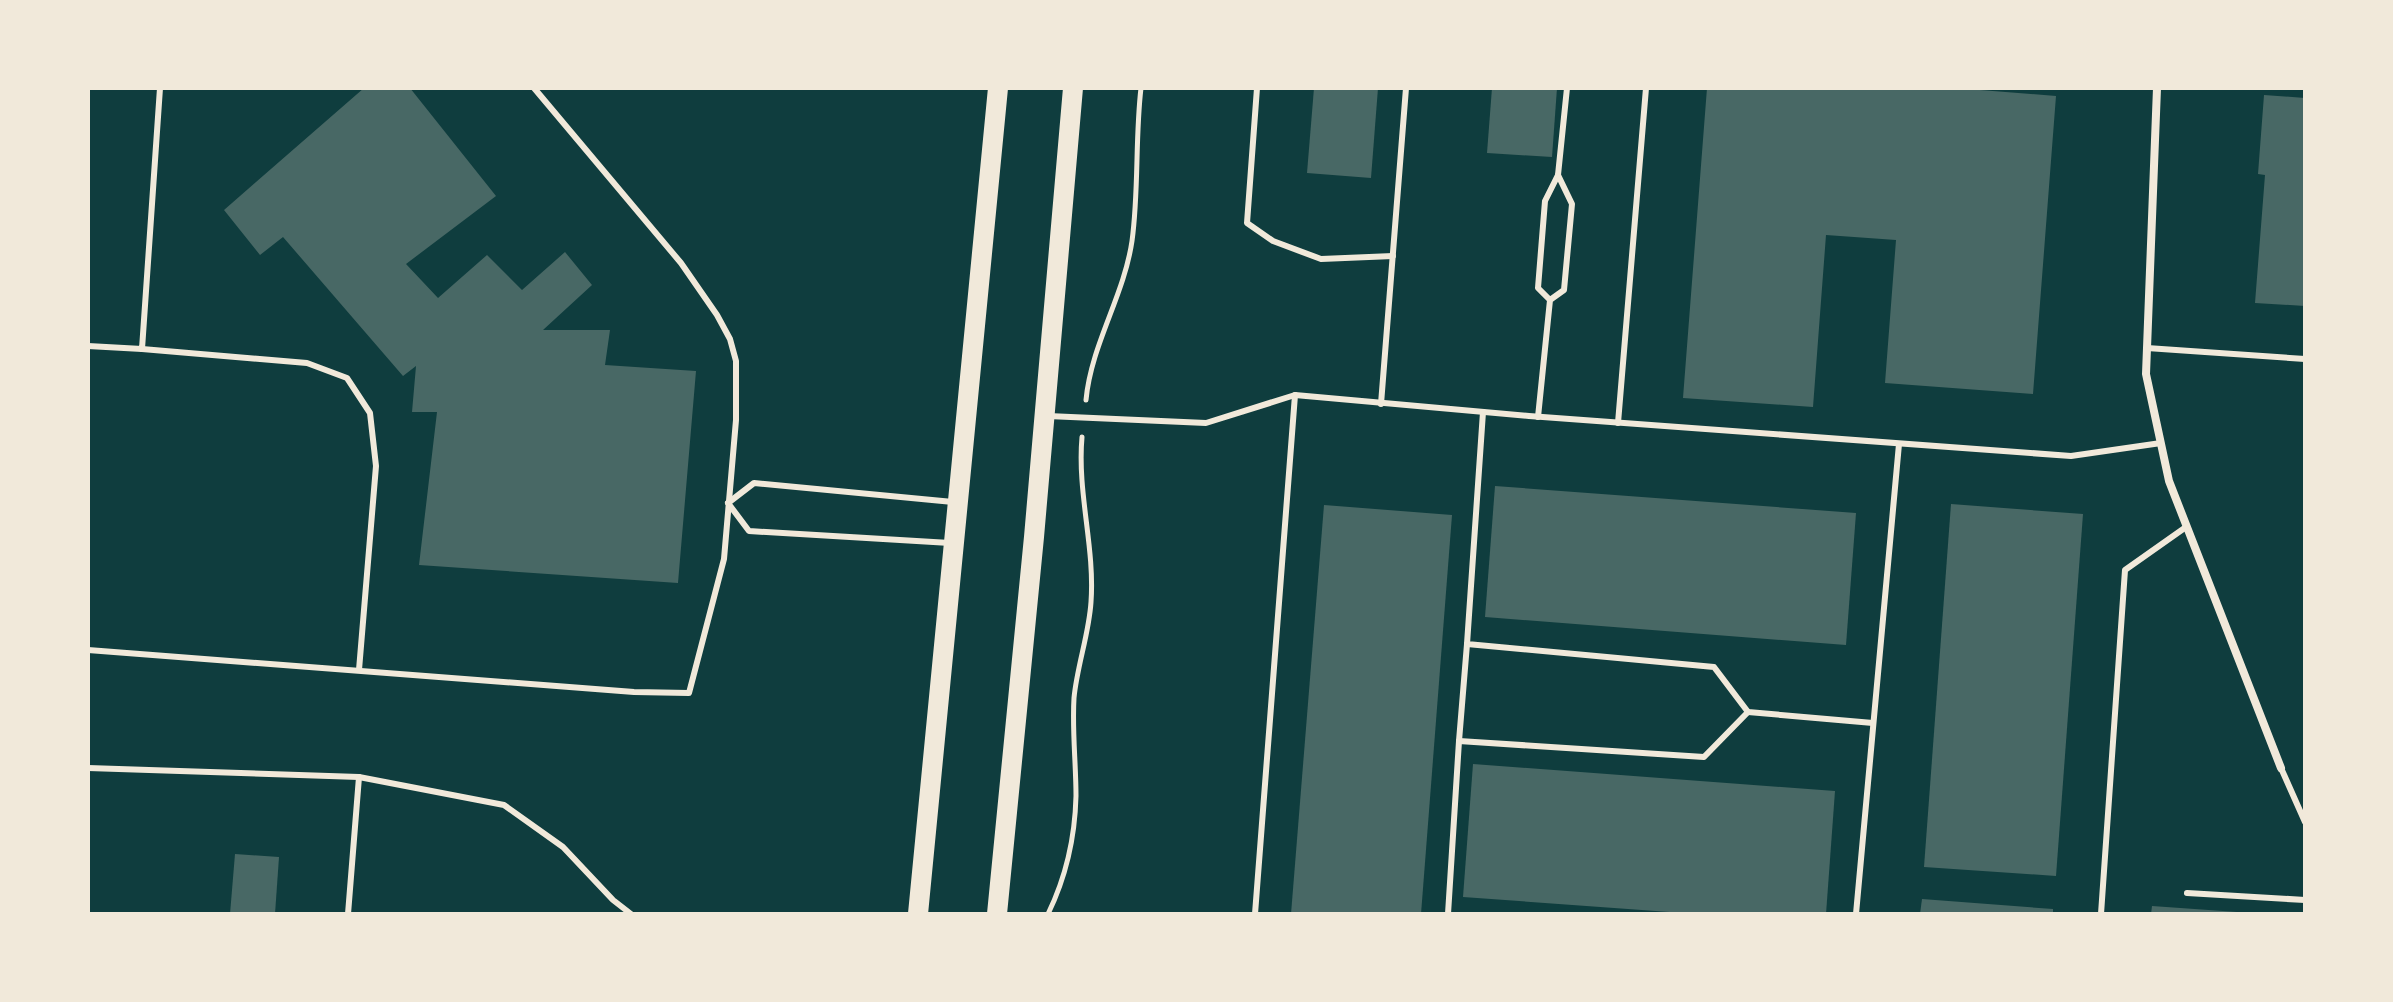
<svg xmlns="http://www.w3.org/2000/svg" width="2393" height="1002" font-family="'DM Sans',sans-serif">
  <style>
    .building { fill: #486865 }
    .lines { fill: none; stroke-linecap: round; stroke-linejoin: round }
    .path { stroke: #f1e9da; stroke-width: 5 }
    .service { stroke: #f1e9da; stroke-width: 6 }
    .minor { stroke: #f1e9da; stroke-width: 8 }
    .primary { stroke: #f1e9da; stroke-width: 20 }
  </style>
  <rect width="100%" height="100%" fill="#0f3d3e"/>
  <g class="building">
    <path d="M364,88H410L496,196L406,264L438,298L487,255L522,290L565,252L592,285L543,330H610L605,365L696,371L678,583L419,565L437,412H412L416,366L403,376L283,237L260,255L224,210Z"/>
    <path d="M1314,88H1378L1371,178L1307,173Z"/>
    <path d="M1492,88H1557L1552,157L1487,153Z"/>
    <path d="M1707,88H1955L2056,96L2033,394L1885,383L1896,240L1826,235L1813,407L1683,398Z"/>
    <path d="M2264,95L2305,98V306L2255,303L2265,175L2258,174Z"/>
    <path d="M1495,486L1856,513L1846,645L1485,617Z"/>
    <path d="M1951,504L2083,514L2056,876L1924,867Z"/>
    <path d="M1324,505L1452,515L1421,914H1291Z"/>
    <path d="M1473,764L1835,791L1826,914H1697L1463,897Z"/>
    <path d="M235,854L279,857L275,914H230Z"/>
    <path d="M1922,899L2053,909V914H1920Z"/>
    <path d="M2152,906L2237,912V914H2151Z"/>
  </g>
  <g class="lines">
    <g class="path">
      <path d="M1086,400C1091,345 1124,296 1132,241C1139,190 1135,139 1141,88"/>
      <path d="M1048,914C1066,877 1075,837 1076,796C1076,763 1072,731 1074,698C1077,666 1089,634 1091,602C1095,547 1077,493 1082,437"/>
    </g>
    <g class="service">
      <path d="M1257,88L1247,223L1273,241L1321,259L1393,256"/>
      <path d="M1558,175L1567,88"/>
      <path d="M88,346L142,349L160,88"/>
      <path d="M2147,348L2305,359"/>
      <path d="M142,349L307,363L347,378L370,413L376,466L359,670"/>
      <path d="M1381,404L1406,88"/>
      <path d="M1483,412L1467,644L1714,667L1748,712L1873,723"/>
      <path d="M1048,416L1206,423L1295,395L1529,416L2071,456L2161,443"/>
      <path d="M1538,417L1550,300L1564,290L1572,204L1558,175L1545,201L1538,288L1550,300"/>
      <path d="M1618,423L1646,88"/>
      <path d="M728,503L749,531L950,543"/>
      <path d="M728,503L754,483L953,502"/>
      <path d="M88,650L634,692L689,693L724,559L736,420V361L730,339L717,315L681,263L534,88"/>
      <path d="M1459,741L1467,644"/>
      <path d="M88,768L359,777L504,805L563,847L613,900L631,914"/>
      <path d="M2281,768L2305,822"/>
      <path d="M2187,893L2305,900"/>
      <path d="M348,914L359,777"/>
      <path d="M1255,914L1295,395"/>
      <path d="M1448,914L1459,741L1704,757L1748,712"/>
      <path d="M1856,914L1899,444"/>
      <path d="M2101,914L2125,570L2186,527"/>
    </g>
    <path class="minor" d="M2157,88L2146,374L2169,481L2281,768"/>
    <g class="primary">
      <path d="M918,914L998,88"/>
      <path d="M997,914L1034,537L1073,88"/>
    </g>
  </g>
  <rect width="2393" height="1002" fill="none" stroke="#f1e9da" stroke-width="180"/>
</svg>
